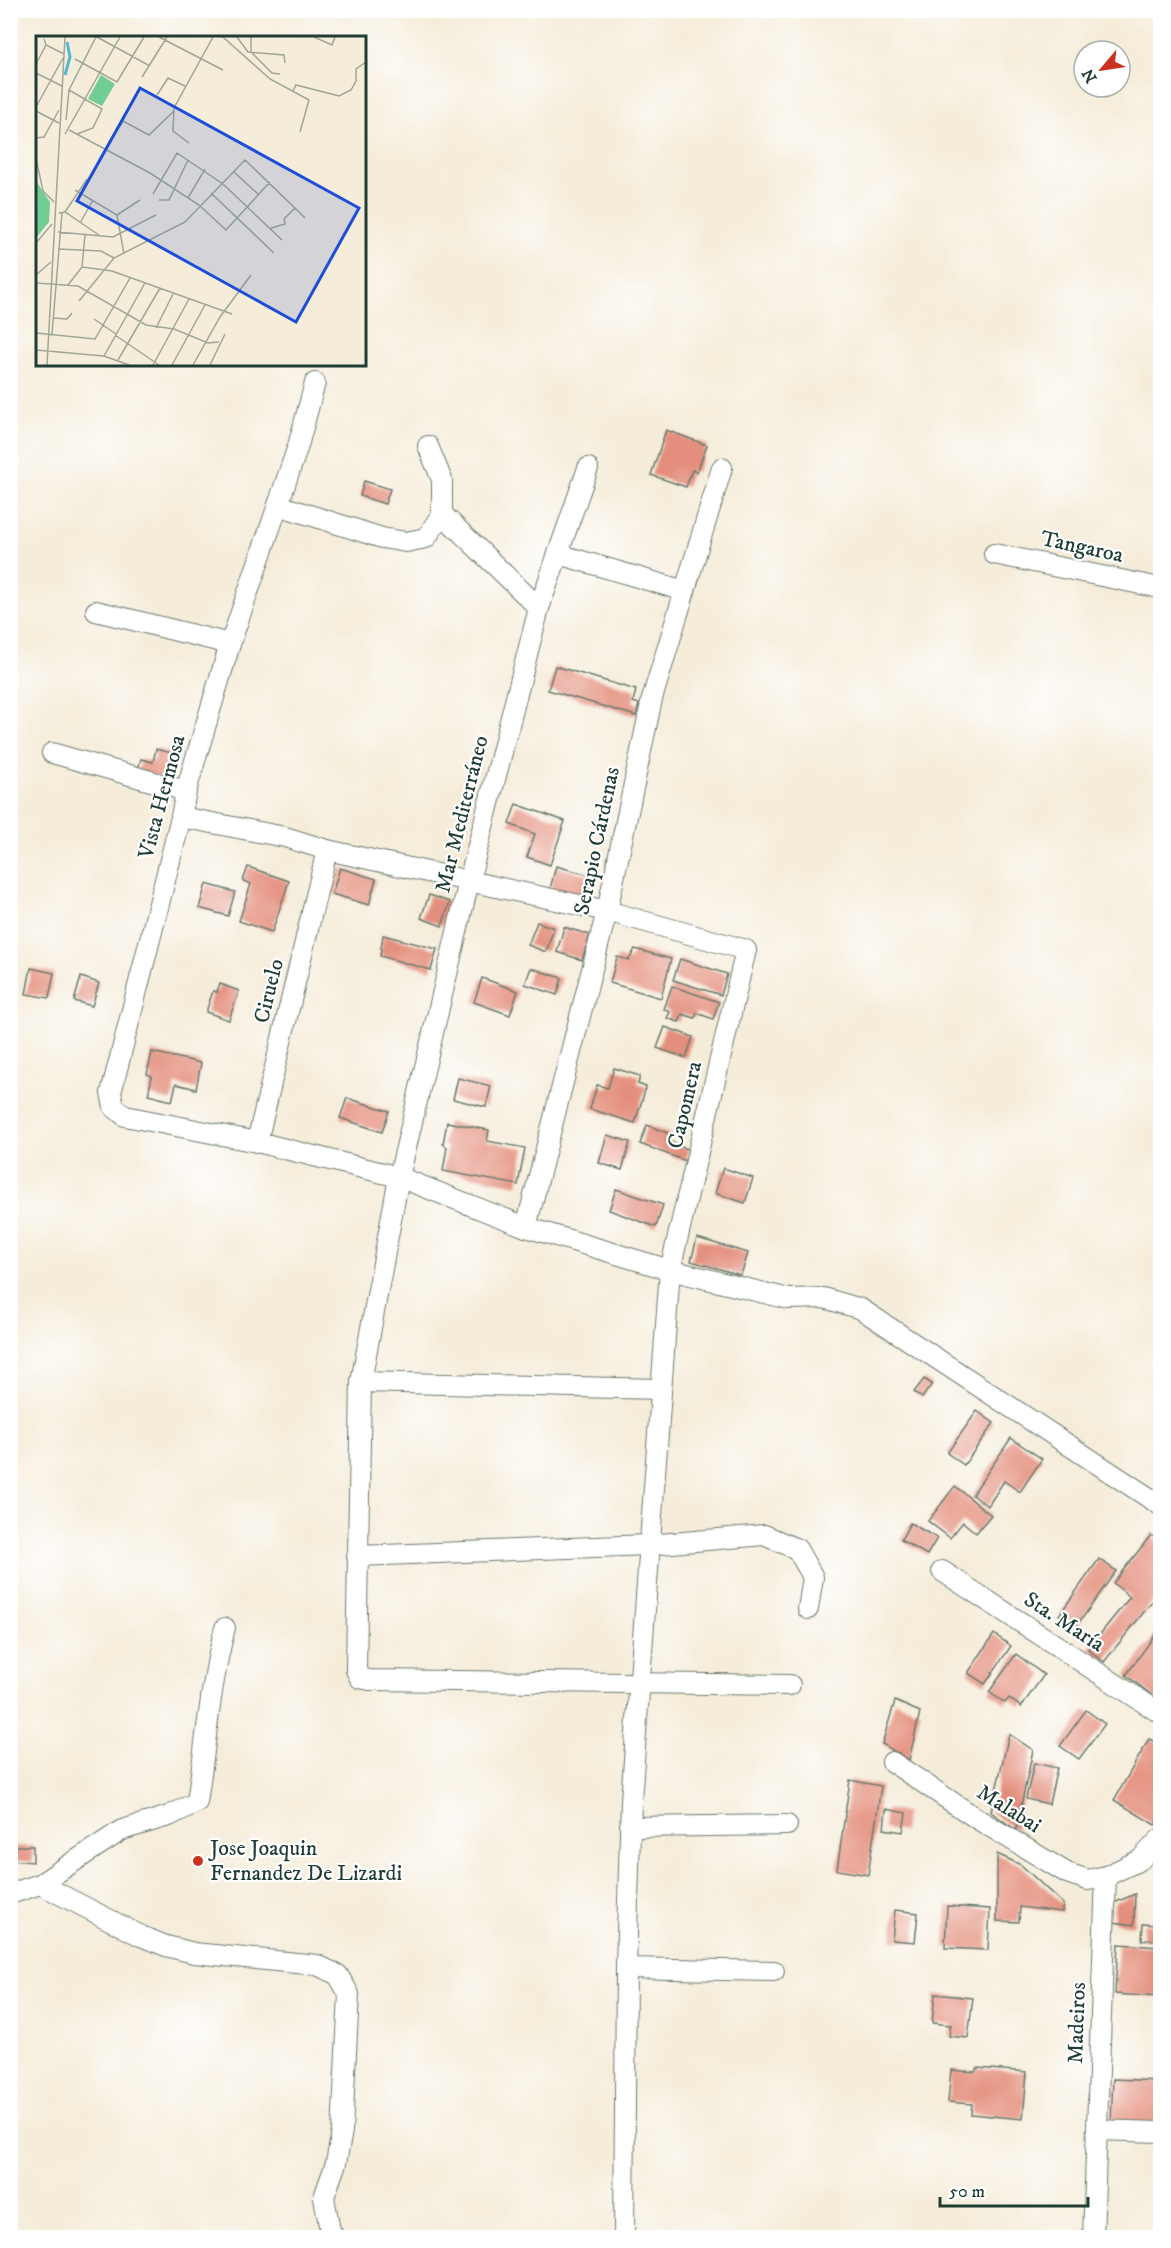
<svg xmlns="http://www.w3.org/2000/svg" width="1171" height="2248" font-family="'IM FELL DW Pica',serif">
  <style>
    .building { fill: #e48f7d }
    .lines { fill: none; stroke-linecap: round; stroke-linejoin: round }
    .street-casing { stroke: #6a7a6e; stroke-width: 22 }
    .street { stroke: #fff; stroke-width: 20 }
    .poi-dot { fill: #c8321e; stroke: #fff; stroke-width: 2 }
    .labels { text-anchor: middle; dominant-baseline: central; stroke-width: 4.5; stroke-linejoin: round; paint-order: stroke }
    .street-label { font-size: 22px; fill: #1f3d34; stroke: #fff }
    .poi-label { font-size: 22px; fill: #1f3d34; stroke: #fff; text-anchor: start }
    .inset-river { fill: none; stroke: #52b7d0; stroke-width: 3 }
    .inset-road { fill: none; stroke: #9fa697; stroke-width: 1.5 }
    .view { fill: #1d4ed8; fill-opacity: 0.15; stroke: #1d4ed8; stroke-width: 3 }
    .inset-edge { fill: none; stroke: #1f3d34; stroke-width: 3 }
  </style>
  <rect width="100%" height="100%" fill="#fff"/>
  <filter id="ink" filterUnits="userSpaceOnUse"><feTurbulence type="fractalNoise" baseFrequency=".0167" numOctaves="2"/><feDisplacementMap in="SourceGraphic" scale="12" xChannelSelector="R" yChannelSelector="G"/><feConvolveMatrix kernelMatrix="1 2 1 2 8 2 1 2 1" color-interpolation-filters="sRGB"/></filter>
  <filter id="wash" filterUnits="userSpaceOnUse"><feTurbulence type="fractalNoise" baseFrequency=".008" numOctaves="4" result="noise"/><feDisplacementMap in="SourceGraphic" scale="24" xChannelSelector="R" yChannelSelector="G"/><feGaussianBlur stdDeviation="1.35" result="paint"/><feColorMatrix in="noise" values="0 0 0 0 0 0 0 0 0 0 0 0 0 0 0 0 0 1.4 0 .05"/><feComposite in="paint" operator="in"/></filter>
  <g filter="url(#wash)">
    <rect width="100%" height="100%" fill="#f5ecd9"/>
    <g id="blocks">
      <g class="building">
        <path d="M666,430L707,445L697,472L692,470L686,487L651,475Z"/>
        <path d="M364,481L390,489L385,504L360,496Z"/>
        <path d="M555,666L636,690L633,702L639,704L636,716L548,690Z"/>
        <path d="M156,749L172,753L165,779L137,772L141,759L153,762Z"/>
        <path d="M516,804L565,821L550,865L527,857L535,834L509,824Z"/>
        <path d="M556,866L593,876L587,899L550,889Z"/>
        <path d="M248,867L289,881L272,932L239,921L251,884L243,881Z"/>
        <path d="M340,868L376,879L369,905L332,894Z"/>
        <path d="M206,884L235,892L228,916L199,908Z"/>
        <path d="M429,895L450,902L442,926L421,918Z"/>
        <path d="M537,922L554,928L546,952L528,945Z"/>
        <path d="M564,927L590,935L582,960L557,952Z"/>
        <path d="M383,935L437,949L431,970L380,956Z"/>
        <path d="M635,949L671,959L661,998L610,983L617,957L629,960Z"/>
        <path d="M680,959L727,974L721,995L673,980Z"/>
        <path d="M31,968L54,973L49,998L26,994Z"/>
        <path d="M531,968L562,978L557,995L525,984Z"/>
        <path d="M81,977L99,983L92,1006L74,1001Z"/>
        <path d="M482,978L518,991L510,1015L474,1002Z"/>
        <path d="M220,984L239,991L229,1020L206,1012L213,991L217,992Z"/>
        <path d="M672,986L719,1002L713,1019L697,1013L695,1018L682,1014L679,1022L667,1018L670,1012L664,1009Z"/>
        <path d="M665,1027L693,1037L686,1058L657,1048Z"/>
        <path d="M152,1052L201,1063L196,1089L176,1084L172,1101L148,1095L152,1076L147,1074Z"/>
        <path d="M614,1068L640,1076L638,1084L646,1087L635,1123L590,1109L597,1085L608,1088Z"/>
        <path d="M458,1078L491,1086L486,1107L453,1099Z"/>
        <path d="M347,1098L389,1111L382,1132L340,1118Z"/>
        <path d="M447,1122L489,1130L487,1141L525,1148L518,1185L443,1171L447,1147L443,1144Z"/>
        <path d="M647,1125L670,1134L667,1141L690,1150L686,1161L640,1144Z"/>
        <path d="M607,1135L630,1142L622,1170L599,1163Z"/>
        <path d="M723,1168L753,1178L745,1203L715,1193Z"/>
        <path d="M616,1189L663,1205L656,1227L609,1210Z"/>
        <path d="M697,1238L748,1253L741,1275L691,1261Z"/>
        <path d="M924,1379L932,1384L922,1398L914,1392Z"/>
        <path d="M977,1411L994,1423L964,1465L947,1453Z"/>
        <path d="M1011,1438L1042,1459L1020,1492L1004,1481L988,1506L972,1495Z"/>
        <path d="M955,1486L991,1515L976,1533L963,1522L950,1538L928,1521Z"/>
        <path d="M910,1523L937,1538L927,1555L901,1540Z"/>
        <path d="M1151,1535L1160,1542V1592L1104,1662L1088,1649L1130,1597L1113,1583Z"/>
        <path d="M1099,1559L1116,1571L1076,1627L1059,1615Z"/>
        <path d="M1160,1628V1695L1157,1699L1126,1675Z"/>
        <path d="M994,1634L1011,1646L985,1684L968,1673Z"/>
        <path d="M1016,1654L1044,1675L1021,1707L1009,1698L1005,1703L989,1692Z"/>
        <path d="M895,1701L920,1712L909,1760L882,1744Z"/>
        <path d="M1086,1710L1105,1724L1079,1759L1060,1746Z"/>
        <path d="M1009,1734L1033,1750L1016,1830L991,1812Z"/>
        <path d="M1149,1739L1160,1744V1818L1155,1825L1114,1800Z"/>
        <path d="M1034,1763L1057,1768L1049,1804L1026,1799Z"/>
        <path d="M850,1780L881,1786L868,1875L837,1870Z"/>
        <path d="M886,1809L906,1813L903,1832L884,1829Z"/>
        <path d="M10,1846H33V1862L10,1860Z"/>
        <path d="M997,1854L1021,1865L1063,1904L1062,1912L1020,1907L1019,1922L997,1921Z"/>
        <path d="M1135,1894L1134,1925L1113,1922L1114,1903Z"/>
        <path d="M947,1906L990,1909L988,1950L945,1948Z"/>
        <path d="M895,1910L918,1913L915,1942L892,1940Z"/>
        <path d="M1143,1924L1160,1925V1940H1142Z"/>
        <path d="M1118,1944L1160,1947V1997L1115,1994Z"/>
        <path d="M935,1994L973,1998L968,2038L949,2036L951,2025L932,2023Z"/>
        <path d="M977,2068L1027,2072L1023,2119L971,2114L972,2104L948,2102L951,2070L975,2072Z"/>
        <path d="M1113,2079L1160,2081V2125L1111,2122Z"/>
      </g>
    </g>
  </g>
  <g filter="url(#ink)">
    <use href="#blocks" fill-opacity="0" stroke="#6a7a6e" stroke-width="1.5"/>
    <g class="lines">
      <g class="street-casing">
        <g id="street">
          <path d="M315,383L298,446L278,505L382,538L406,542L426,538L442,514L539,608"/>
          <path d="M428,446L442,480V514"/>
          <path d="M588,468L539,608L469,881L399,1177L361,1382L356,1670L360,1678L370,1680L790,1685"/>
          <path d="M278,505L230,644L186,791L181,817L111,1093L114,1107L125,1116L257,1142L399,1177L526,1227L670,1270L789,1299L824,1298L861,1309L1160,1505"/>
          <path d="M558,554L685,591"/>
          <path d="M994,554L1160,588"/>
          <path d="M96,611L230,644"/>
          <path d="M52,753L186,791"/>
          <path d="M181,817L285,837L327,850L607,911L746,950L670,1270L631,1801L626,1968L624,2238"/>
          <path d="M257,1142L327,850"/>
          <path d="M526,1227L607,911L652,699L722,468"/>
          <path d="M361,1382L661,1389"/>
          <path d="M357,1556L649,1545L764,1535L797,1549L813,1577L808,1609"/>
          <path d="M942,1571L1160,1713"/>
          <path d="M892,1762L979,1820L1067,1873L1088,1880L1106,1876"/>
          <path d="M630,1827L787,1825"/>
          <path d="M40,1884L141,1936L166,1946L194,1953L317,1965L338,1975L349,1994L342,2131L336,2163L324,2197L330,2231L335,2238"/>
          <path d="M10,1894L40,1884L122,1830L169,1816L197,1802C206,1744 210,1685 225,1628"/>
          <path d="M626,1968L774,1971"/>
          <path d="M1097,2130L1160,2132"/>
          <path d="M1093,2238L1106,1876L1140,1860L1160,1839"/>
        </g>
      </g>
      <use href="#street" class="street"/>
    </g>
  </g>
  <circle class="poi-dot" cx="198" cy="1861" r="6"/>
  <g class="labels">
    <g class="street-label">
      <text transform="translate(1082 547) rotate(12)">Tangaroa</text>
      <text transform="translate(162 797) rotate(-75)">Vista Hermosa</text>
      <text transform="translate(462 814) rotate(-76)">Mar Mediterráneo</text>
      <text transform="translate(597 841) rotate(-78)">Serapio Cárdenas</text>
      <text transform="translate(269 991) rotate(-76)">Ciruelo</text>
      <text transform="translate(685 1105) rotate(-77)">Capomera</text>
      <text transform="translate(1064 1622) rotate(33)">Sta. María</text>
      <text transform="translate(1009 1809) rotate(32)">Malabai</text>
      <text transform="translate(1077 2023) rotate(-88)">Madeiros</text>
    </g>
    <g class="poi-label">
      <text x="210" y="1848">Jose Joaquin<tspan x="210" dy="25">Fernandez De Lizardi</tspan></text>
    </g>
  </g>
  <g transform="translate(36 36)">
    <rect width="330" height="330" fill="#f5ecd9"/>
    <path d="M65,39L79,48L66,70L52,63ZM0,145L14,166L13,186L0,202Z" fill="#72cd94"/>
    <path class="inset-river" d="M29,39L34,21L31,6"/>
    <path class="inset-road" d="M61,1L114,30M123,1L187,34M187,1L234,43L273,64L264,96M201,1L212,16L248,19L249,27M215,1V16L236,37L244,38M278,1L296,9L299,1M8,3L10,9L28,18M39,23L81,46L108,1M0,28L10,9M0,37L26,50M106,41L131,1M33,54L66,73L57,92L41,98M257,55L260,49L303,60L315,54L320,45V33L330,26M121,59L132,42L149,50M0,71L27,22M0,75L23,87M30,84L33,54L60,1M33,94L114,137L163,169L190,194L234,146M29,98L84,1M0,102L8,101L23,74M153,107L137,95L138,72L177,1M70,112L87,85L113,99L138,75M0,122L7,155L18,166M198,136L222,158M39,154L81,179L88,218M175,157L238,217M117,158L141,117L187,148L246,204M152,162L169,133M123,164H133L152,124M29,176L51,143M23,177L29,176L63,199M81,179L104,164M44,187L57,164M235,192L249,188L248,183L259,172L269,182M22,196L77,201L120,179M0,207L16,188M22,213L65,215L78,222M46,231L76,235L196,278M0,239L15,226M0,247L42,250L110,289L138,293L172,307L183,306M32,249L46,231L49,199M43,265L78,222L149,186L209,124L259,172M17,282L31,283L36,277M58,283L80,298M120,292L137,258M0,297L59,303L94,242M16,298L26,177M79,299L123,329M0,314L68,320L93,329M68,320L109,247M82,324L124,252M11,329L29,1M117,329L153,263M136,329L169,269M157,329L184,281L215,239M174,329L189,298"/>
    <path class="view" d="M104,52L323,172L260,286L41,165Z"/>
    <rect width="330" height="330" class="inset-edge"/>
  </g>
  <rect width="1171" height="2248" fill="none" stroke="#fff" stroke-width="36"/>
  <g transform="translate(1102 69) rotate(241)"><circle r="28" fill="#ffffff" stroke="#a5b1ae" stroke-width="1.5"/>
  <path d="M0-4.5L10 22L0 15L-10 22Z" fill="#c8321e"/>
  <text y="-9" font-size="16" font-weight="bold" text-anchor="middle" fill="#1f3d34">N</text>
  </g>
  <path d="M940 2197v9h148v-9" fill="none" stroke="#1f3d34" stroke-width="3"/>
  <text x="949" y="2197" font-size="18" fill="#1f3d34" stroke="#ffffff" stroke-width="4.5" paint-order="stroke">50 m</text>
</svg>
